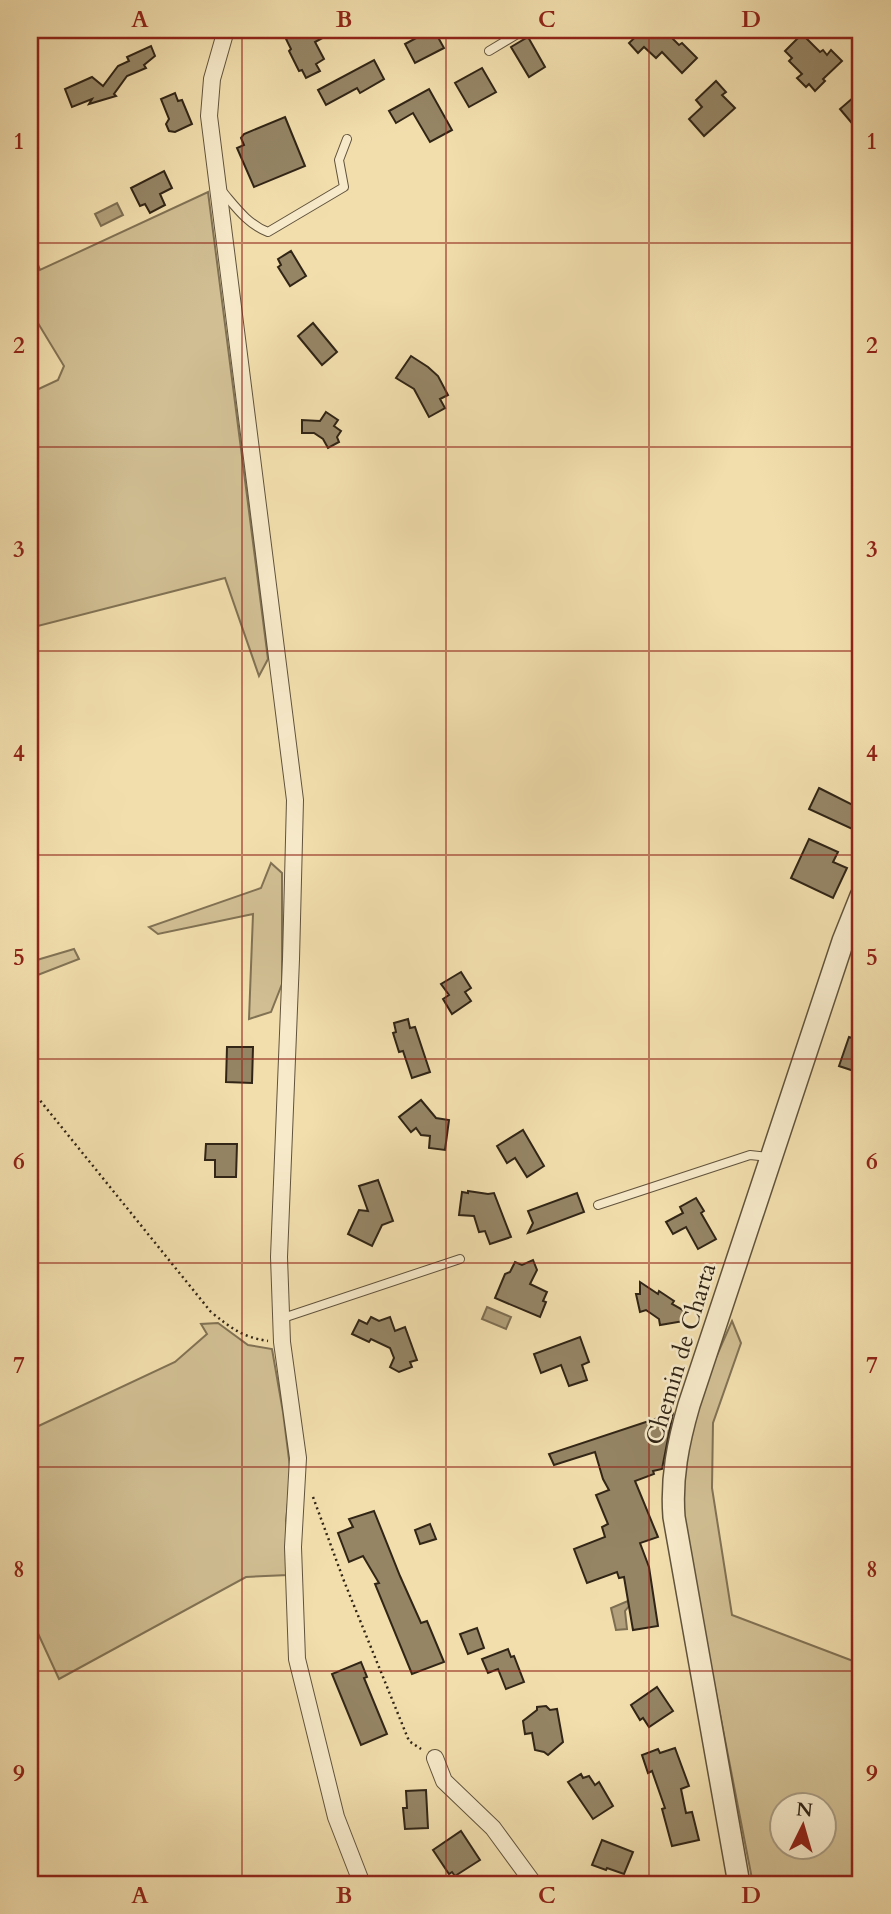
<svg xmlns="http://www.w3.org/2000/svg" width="891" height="1914" font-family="Cardo,serif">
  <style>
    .green { fill: #d1bf93; stroke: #817254; stroke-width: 2; fill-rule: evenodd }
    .water { fill: #b09f7a; stroke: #7d6e52; stroke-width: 2 }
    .building { fill: #958565; stroke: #312516; stroke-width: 2 }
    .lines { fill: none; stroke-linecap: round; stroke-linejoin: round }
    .service-casing { stroke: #61533c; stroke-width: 10 }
    .minor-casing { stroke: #61533c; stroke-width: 18 }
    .tertiary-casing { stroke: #61533c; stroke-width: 24 }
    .path { stroke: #312516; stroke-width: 2.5; stroke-dasharray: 2 3.5; stroke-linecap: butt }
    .service { stroke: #f7eaca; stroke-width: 8 }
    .minor { stroke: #f7eaca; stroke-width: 16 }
    .tertiary { stroke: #f7eaca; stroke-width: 21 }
    .grid { fill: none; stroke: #8f2418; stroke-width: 2; stroke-opacity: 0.55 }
    .labels { text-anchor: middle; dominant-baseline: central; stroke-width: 5; stroke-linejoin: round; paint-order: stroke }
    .street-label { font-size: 24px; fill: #312516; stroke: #f7eaca }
    .neatline { fill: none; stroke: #8f2418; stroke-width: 2.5 }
    .grid-label { font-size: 23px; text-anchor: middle; font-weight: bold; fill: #8f2418 }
  </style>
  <rect width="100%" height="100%" fill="#f2dead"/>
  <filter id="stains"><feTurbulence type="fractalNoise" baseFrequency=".00286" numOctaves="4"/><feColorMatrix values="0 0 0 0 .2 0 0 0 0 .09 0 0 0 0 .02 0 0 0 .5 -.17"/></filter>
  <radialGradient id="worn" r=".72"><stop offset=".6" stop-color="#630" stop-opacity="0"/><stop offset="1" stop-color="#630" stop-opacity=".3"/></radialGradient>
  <g class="green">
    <path d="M208,192L268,659L259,676L225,578L30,628V393L58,380L64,366L30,310V244L40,270Z"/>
    <path d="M271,863L282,873V984L271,1012L249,1019L253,914L158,934L149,927L261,888Z"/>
    <path d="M74,949L79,959L30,978V962Z"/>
    <path d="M732,1321L741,1343L713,1423L712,1488L732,1615L861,1664V1884H753L679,1503L683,1446L699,1396ZM782,1806H824V1848H782Z"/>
    <path d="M218,1323L248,1345L272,1349L283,1412L291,1475L286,1521L289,1545L288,1575L246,1577L59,1679L30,1616V1430L175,1362L207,1334L201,1324Z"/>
  </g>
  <g class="water">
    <path d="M117,203L123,215L101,226L95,214Z"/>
    <path d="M487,1307L511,1317L506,1329L482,1319Z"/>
    <path d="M628,1601L629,1606L625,1611L627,1629L616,1630L611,1608Z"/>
  </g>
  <g class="building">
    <path d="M303,30H337L315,42L324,59L316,64L320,71L306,78L302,70L299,71L289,51L291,49L286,39Z"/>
    <path d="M431,30H434L444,48L415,63L405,44Z"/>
    <path d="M643,30H664L679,45L682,43L697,58L682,73L662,52L656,58L644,47L638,53L629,43Z"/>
    <path d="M802,34L820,52L823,50L827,55L831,50L842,61L823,79L825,81L815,91L809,84L806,87L797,78L802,74L789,61L792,58L785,51Z"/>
    <path d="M528,37L545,67L529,77L511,47Z"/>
    <path d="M151,46L155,56L144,65L146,68L127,76L114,94L116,96L89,104L92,99L72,107L65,89L92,77L103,86L118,66L129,61L127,57Z"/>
    <path d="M374,60L384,79L360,93L357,88L326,105L318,90Z"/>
    <path d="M482,68L496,92L469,107L455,83Z"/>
    <path d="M716,81L726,92L722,95L735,108L704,136L689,119L702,107L696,100Z"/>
    <path d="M429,89L452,130L430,142L413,113L396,123L389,111Z"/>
    <path d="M861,91V134L840,109Z"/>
    <path d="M175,93L178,101L182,100L192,124L175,132L169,131L166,124L169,119L161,99Z"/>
    <path d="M285,117L305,166L254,187L237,148L244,145L241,138L244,134Z"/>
    <path d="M164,171L172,188L160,194L165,205L150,213L145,204L140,206L131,188Z"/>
    <path d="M291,251L306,276L290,286L278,267L281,265L278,259Z"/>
    <path d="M313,323L337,352L322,365L298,336Z"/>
    <path d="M411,356L428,367L438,376L448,395L440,399L445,408L429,417L414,389L396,378Z"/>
    <path d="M326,412L338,420L334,426L341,431L337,437L339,442L328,448L323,439L314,433H302V420L320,421Z"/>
    <path d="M819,788L861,809V833L809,809Z"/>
    <path d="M809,839L838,852L833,862L847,868L833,898L791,878Z"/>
    <path d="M461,972L471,988L465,992L471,1001L452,1014L443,999L449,995L441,984Z"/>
    <path d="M408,1019L410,1028L415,1027L430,1072L412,1078L403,1051L399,1052L393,1033L396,1032L394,1023Z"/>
    <path d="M849,1037L861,1041V1071L855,1069L854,1071L839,1066Z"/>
    <path d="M227,1047H253L252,1083L226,1082Z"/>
    <path d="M421,1100L436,1118L449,1120L445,1150L429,1148L430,1136L421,1135L416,1128L411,1132L399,1117Z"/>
    <path d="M523,1130L544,1166L527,1177L515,1158L507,1163L497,1146Z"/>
    <path d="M206,1144H237L236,1177H215V1160H205Z"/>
    <path d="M378,1180L393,1221L382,1225L372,1246L348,1234L359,1210L368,1211L359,1186Z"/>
    <path d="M468,1191L488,1194L494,1193L511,1237L490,1244L485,1231L479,1232L474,1216L459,1215L462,1192L468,1193Z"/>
    <path d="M577,1193L584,1212L528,1233L533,1223L528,1211Z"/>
    <path d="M696,1198L704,1211L701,1213L716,1239L698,1249L686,1227L673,1234L666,1222L683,1213L680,1207Z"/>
    <path d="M533,1260L537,1270L530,1284L547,1292L543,1301L546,1302L540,1317L495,1298L505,1274L510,1272L515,1262L522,1265Z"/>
    <path d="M640,1282L658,1294L659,1291L674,1301L672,1304L683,1310L684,1321L660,1325L659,1319L646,1310L640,1312L636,1294H640Z"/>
    <path d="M371,1317L379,1321L390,1317L395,1331L405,1327L417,1360L410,1362L412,1367L399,1372L390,1367L394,1358L390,1348L371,1339L369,1342L352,1334L359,1320L367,1324Z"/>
    <path d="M580,1337L589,1362L582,1365L587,1380L569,1386L561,1365L541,1373L534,1354Z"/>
    <path d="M673,1413L662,1469L653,1471L654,1474L635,1481L658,1537L640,1543L649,1567L658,1626L633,1630L624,1577L619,1578L617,1572L587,1583L574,1549L605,1537L602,1527L608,1524L596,1495L609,1490L603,1479L595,1452L554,1465L549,1454Z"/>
    <path d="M374,1511L400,1576L421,1623L427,1621L444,1662L412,1674L375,1584L379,1583L363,1556L349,1562L338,1533L353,1527L349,1519Z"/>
    <path d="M430,1524L436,1539L420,1544L415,1530Z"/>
    <path d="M477,1628L484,1648L468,1654L460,1634Z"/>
    <path d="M508,1649L511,1657L514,1656L524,1682L506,1689L498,1669L488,1673L482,1659Z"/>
    <path d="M361,1662L367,1677L364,1678L387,1734L361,1745L332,1674Z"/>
    <path d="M657,1687L673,1711L649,1727L643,1718L640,1720L631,1705Z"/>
    <path d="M546,1706L550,1710L557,1709L563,1742L548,1755L544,1752L535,1750L532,1733L525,1734L523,1721L537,1710V1707Z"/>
    <path d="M675,1748L689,1786L681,1789L686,1813L692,1812L699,1840L672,1846L662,1809L665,1808L652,1771L648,1773L642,1755L658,1749L660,1753Z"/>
    <path d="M581,1774L583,1778L589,1776L595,1785L599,1782L613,1806L593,1819L568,1782Z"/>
    <path d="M426,1790L428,1828L405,1829L403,1808H407L406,1791Z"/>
    <path d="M461,1831L480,1860L455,1876L452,1872L449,1874L433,1850Z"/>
    <path d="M602,1840L633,1852L624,1874L607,1868L606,1870L592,1865Z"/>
  </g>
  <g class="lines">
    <g class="service-casing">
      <g id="service">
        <path d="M489,51L524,30"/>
        <path d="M221,190C235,206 247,224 268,232L344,187L339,160L347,139"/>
        <path d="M598,1205L750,1155L768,1157"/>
        <path d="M280,1319L460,1259"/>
      </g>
    </g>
    <g class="minor-casing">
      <g id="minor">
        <path d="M226,30L212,79L209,116L295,800L291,959L279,1257L282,1342L298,1458L293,1547L297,1659L336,1817L362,1884"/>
        <path d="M435,1758L444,1781L493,1828L534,1884"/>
      </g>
    </g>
    <g class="tertiary-casing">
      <path id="tertiary" d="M739,1884L674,1517C671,1478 678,1443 689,1405L843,941L861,896"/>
    </g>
    <g class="path">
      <path d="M30,1088L211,1312C231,1328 242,1337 268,1341"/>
      <path d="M313,1497L344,1581L409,1741L421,1749"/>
    </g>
    <use href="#service" class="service"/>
    <use href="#minor" class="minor"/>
    <use href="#tertiary" class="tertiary"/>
  </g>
  <path class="grid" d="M242,30V1884M446,30V1884M649,30V1884M30,243H861M30,447H861M30,651H861M30,855H861M30,1059H861M30,1263H861M30,1467H861M30,1671H861"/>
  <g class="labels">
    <g class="street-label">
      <text transform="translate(681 1354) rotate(-73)">Chemin de Charta</text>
    </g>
  </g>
  <rect width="891" height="1914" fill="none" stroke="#f2dead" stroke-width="77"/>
  <g transform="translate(803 1826) rotate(5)"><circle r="33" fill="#f7eaca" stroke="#a89b82" stroke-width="2"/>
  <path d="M0-5L12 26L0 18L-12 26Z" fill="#8f2418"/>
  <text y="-10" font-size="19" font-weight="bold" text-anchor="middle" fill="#312516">N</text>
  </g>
  <rect x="38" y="38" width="814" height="1838" class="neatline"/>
  <g class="grid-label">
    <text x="140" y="27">A</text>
    <text x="344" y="27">B</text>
    <text x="547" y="27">C</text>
    <text x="751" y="27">D</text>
    <text x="19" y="149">1</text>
    <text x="872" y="149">1</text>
    <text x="19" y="353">2</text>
    <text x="872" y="353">2</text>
    <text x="19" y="557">3</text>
    <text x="872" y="557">3</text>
    <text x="19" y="761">4</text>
    <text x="872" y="761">4</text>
    <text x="19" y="965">5</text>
    <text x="872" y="965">5</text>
    <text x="19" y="1169">6</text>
    <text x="872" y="1169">6</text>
    <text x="19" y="1373">7</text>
    <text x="872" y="1373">7</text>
    <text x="19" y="1577">8</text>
    <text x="872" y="1577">8</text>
    <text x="19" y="1781">9</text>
    <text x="872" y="1781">9</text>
    <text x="140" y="1903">A</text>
    <text x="344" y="1903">B</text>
    <text x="547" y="1903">C</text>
    <text x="751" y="1903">D</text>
  </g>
  <rect width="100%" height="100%" filter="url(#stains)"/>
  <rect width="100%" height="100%" fill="url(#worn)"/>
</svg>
